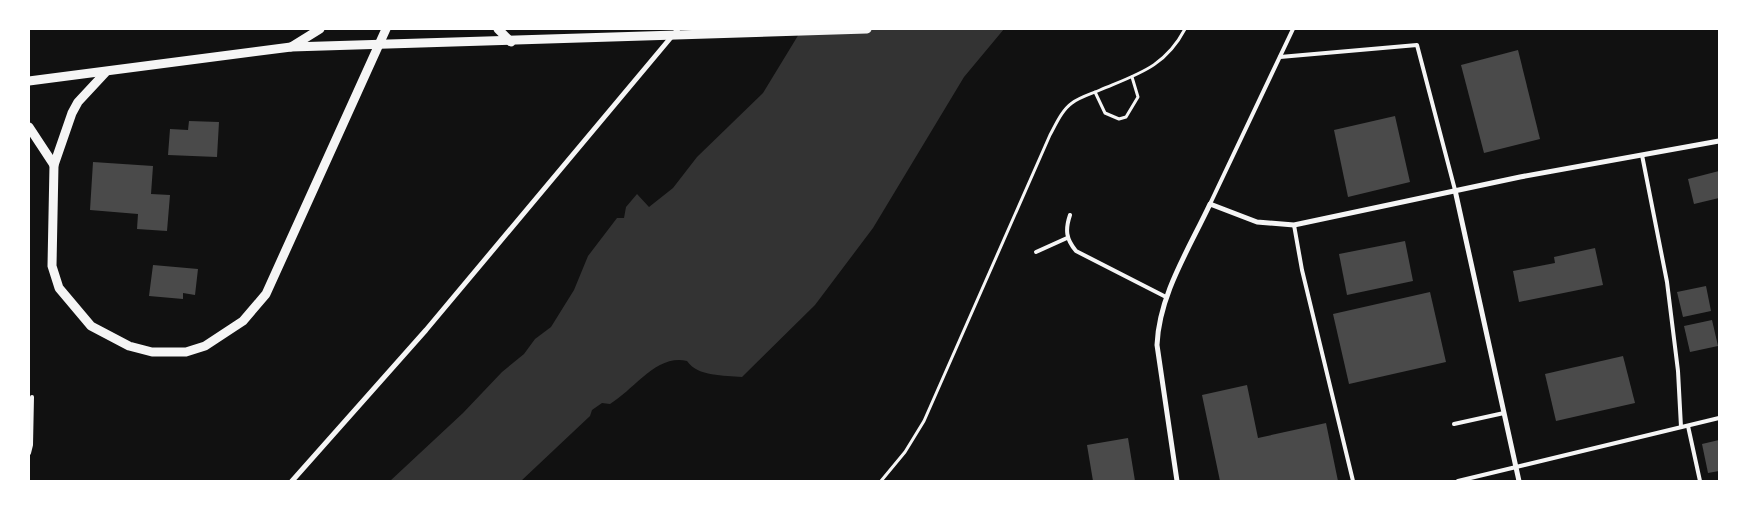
<svg xmlns="http://www.w3.org/2000/svg" width="1748" height="510" font-family="Poppins,sans-serif">
  <style>
    .water { fill: #333 }
    .building { fill: #4a4a4a }
    .lines { fill: none; stroke-linecap: round; stroke-linejoin: round }
    .path { stroke: #f5f5f5; stroke-width: 3 }
    .service { stroke: #f5f5f5; stroke-width: 4 }
    .minor { stroke: #f5f5f5; stroke-width: 5 }
    .tertiary { stroke: #f5f5f5; stroke-width: 9 }
  </style>
  <rect width="100%" height="100%" fill="#111"/>
  <path class="water" d="M802,29H1004L964,77L873,228L815,305L742,377C724,375 698,377 687,361C656,354 634,390 610,404L602,403L592,410L590,416L521,481H390L463,413L502,372L524,354L535,339L551,327L574,290L588,256L617,218H624L626,207L637,194L649,207L673,188L697,157L763,93Z"/>
  <g class="building">
    <path d="M1518,50L1540,139L1484,153L1461,65Z"/>
    <path d="M1395,116L1410,182L1348,197L1334,130Z"/>
    <path d="M189,121L219,122L217,157L168,155L170,129L188,130Z"/>
    <path d="M93,162L153,166L151,194L170,195L167,231L137,229L138,214L90,210Z"/>
    <path d="M1719,171V198L1694,204L1688,179Z"/>
    <path d="M1405,241L1413,281L1347,295L1339,254Z"/>
    <path d="M1595,248L1603,285L1519,302L1513,271L1555,263L1554,257Z"/>
    <path d="M153,265L198,269L195,295L183,293V299L149,296Z"/>
    <path d="M1706,286L1711,311L1683,317L1677,292Z"/>
    <path d="M1430,292L1446,362L1349,384L1333,314Z"/>
    <path d="M1712,320L1718,346L1690,352L1684,326Z"/>
    <path d="M1623,356L1635,403L1556,421L1545,374Z"/>
    <path d="M1247,385L1258,438L1326,423L1338,481H1220L1202,395Z"/>
    <path d="M1128,438L1135,481H1093L1087,445Z"/>
    <path d="M1719,440V471L1708,473L1702,444Z"/>
  </g>
  <g class="lines">
    <g class="path">
      <path d="M1095,92L1105,113L1119,119L1126,117L1138,97L1132,77"/>
      <path d="M881,481L905,452L924,421L1050,135C1056,124 1062,110 1072,103C1080,97 1091,94 1100,90C1138,74 1165,67 1185,29"/>
    </g>
    <g class="service">
      <path d="M1280,57L1417,45L1455,190"/>
      <path d="M1642,155L1667,282L1678,371L1681,427"/>
      <path d="M1210,204L1293,29"/>
      <path d="M1070,215C1065,230 1066,239 1076,251L1166,297"/>
      <path d="M1294,225L1302,270L1353,481"/>
      <path d="M1036,252L1067,238"/>
      <path d="M1454,424L1504,413"/>
      <path d="M1688,426L1700,481"/>
      <path d="M29,453L31,445L32,397"/>
      <path d="M1458,481L1719,418"/>
    </g>
    <g class="minor">
      <path d="M1455,190L1519,481"/>
      <path d="M292,481L426,330L678,29"/>
      <path d="M1177,481L1157,345C1159,295 1189,249 1210,204L1257,222L1294,225L1520,177L1719,141"/>
    </g>
    <g class="tertiary">
      <path d="M498,29L511,42"/>
      <path d="M291,47L320,29"/>
      <path d="M105,73L78,102L72,113L54,165L52,266L59,288L91,326L129,346L152,352H186L205,346L243,321L266,294L386,29"/>
      <path d="M29,81L291,47L867,29"/>
      <path d="M29,127L54,165"/>
    </g>
  </g>
  <rect width="1748" height="510" fill="none" stroke="#ffffff" stroke-width="60"/>
</svg>
